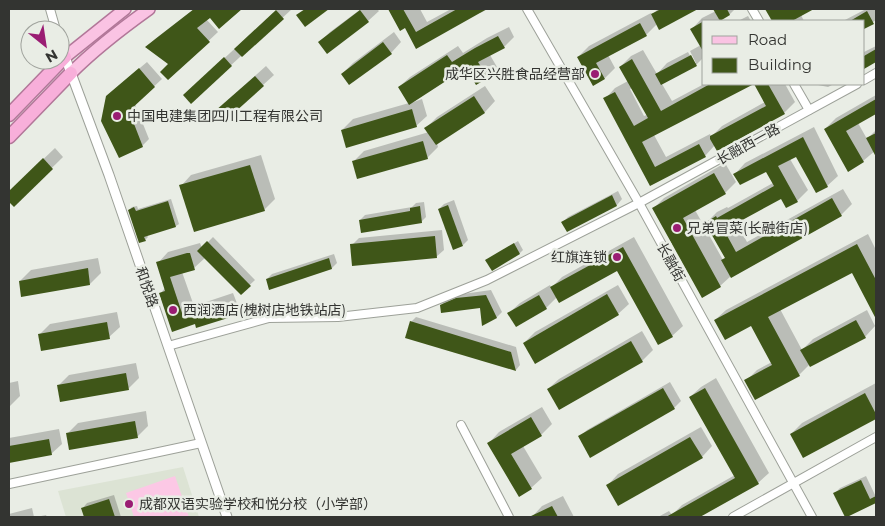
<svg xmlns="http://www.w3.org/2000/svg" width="885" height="526" font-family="Montserrat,'Noto Sans SC',sans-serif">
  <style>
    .built { fill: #dce3d4 }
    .green { fill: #fcc8e5 }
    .shadow { fill: #0003; fill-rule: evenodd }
    .building { fill: #3f5618 }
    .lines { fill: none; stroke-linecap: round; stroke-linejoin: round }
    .minor-casing { stroke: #9da199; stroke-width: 10 }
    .tertiary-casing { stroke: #9da199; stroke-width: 11 }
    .primary-casing { stroke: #b27799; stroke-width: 14 }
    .trunk-casing { stroke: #b27799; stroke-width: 15 }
    .minor { stroke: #fff; stroke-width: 8 }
    .tertiary { stroke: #fff; stroke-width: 9 }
    .primary { stroke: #fac3e3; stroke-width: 11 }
    .trunk { stroke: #f8afda; stroke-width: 12 }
    .poi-dot { fill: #9a1d73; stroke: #e9ede5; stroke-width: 2 }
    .labels { text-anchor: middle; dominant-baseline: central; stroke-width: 5; stroke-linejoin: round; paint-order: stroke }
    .poi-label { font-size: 14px; fill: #333431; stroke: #e9ede5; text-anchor: start }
    .street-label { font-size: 14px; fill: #333431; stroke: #e9ede5 }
  </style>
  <rect width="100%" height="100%" fill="#e9ede5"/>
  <path class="built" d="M183,467L199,517H66L58,491Z"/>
  <path class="green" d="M175,476L189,517H134L126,493Z"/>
  <g class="shadow">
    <path d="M194,9H240L220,27L210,16L206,19L218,32L168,79L170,64L147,47L155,39Z"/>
    <path d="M278,9H292L191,102L195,85Z"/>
    <path d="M361,9H377L379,11L368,21L320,42L330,32Z"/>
    <path d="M389,9H420L427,22L451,9H488L480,13L479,11L417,47L405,26L401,29Z"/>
    <path d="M658,9H695L659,28L657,24L646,35L608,55L615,68L605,78L578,57L589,46L651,13L652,15Z"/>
    <path d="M715,9H735L730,14L719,20V21H704V57L696,65L662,84L672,101L704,84H751L654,135L666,157L710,134L711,137L722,126L765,102L755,84H785L795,102L784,113L715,145L705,156L651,185L605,99L615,88L628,81L620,67L631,56L643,50L657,74L667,63L688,52L694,63H696L690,51L701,45L692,29L702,18L716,11ZM632,88L647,115L644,116L630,89Z"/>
    <path d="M770,9H812L801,15L804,21H774L768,11Z"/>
    <path d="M866,9H876V20L864,28V21H843Z"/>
    <path d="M748,16L751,21H738Z"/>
    <path d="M509,27L514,37L504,47L490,55L497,67L487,77L466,66L411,103L422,99L427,116L416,126L342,130L353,119L409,103L399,87L410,77L458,46L463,53L487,38Z"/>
    <path d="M394,32L401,42L391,53L342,74L353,63Z"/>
    <path d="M876,46V61L864,68V52Z"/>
    <path d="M147,62L162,79L135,104L149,139L142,146L115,89Z"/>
    <path d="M266,66L274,75L263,85L228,100Z"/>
    <path d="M813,84H834L828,87Z"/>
    <path d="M485,86L495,101L485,112L437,143L438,147L427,158L353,162L364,151L429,132L426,128L437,117Z"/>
    <path d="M876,95V112L858,123L867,139L876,130V150L863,161L825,129L836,118Z"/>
    <path d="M814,127L838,176L827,186L797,155L790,159L808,190L797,201L781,197L736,222L747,242L843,189L852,204L841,215L731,276L720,286L702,296L653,209L664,198L725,163L736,182L725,193L695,210L723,260L726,257L706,223L717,212L727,207L728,208L773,183L767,171L735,174L745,163Z"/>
    <path d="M55,148L63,157L14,205L9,200V192Z"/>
    <path d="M261,155L275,199L264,210L181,186L191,175Z"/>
    <path d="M618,191L622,199L617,205L567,231L563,222L568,217Z"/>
    <path d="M171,199L179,224L176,226L147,235L148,237L145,240L129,210L132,207L137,206L138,209Z"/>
    <path d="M454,200L468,240L463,245L439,209L444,204Z"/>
    <path d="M424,202L426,217L421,222L360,220L365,215L412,207L416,203Z"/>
    <path d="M442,230L444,250L436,257L352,245L359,238Z"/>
    <path d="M868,234L876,250V316L853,271L780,309L802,350L813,339L867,310L875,326L865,337L810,364L799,375L756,398L746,381L757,370L772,362L751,324L715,320L726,310Z"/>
    <path d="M213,237L255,280L241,293L206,257L194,268L182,272L194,306L233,293L238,306L227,316L196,323L173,330L160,294L165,288L158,263L168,252L200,243L202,248Z"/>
    <path d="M634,237L683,326L672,336L618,270L557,297L546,308L509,313L520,303L550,285L551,288L562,277Z"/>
    <path d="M518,241L523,250L520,253L492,269L505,249Z"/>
    <path d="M334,254L337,263L332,268L270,288L267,279L272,274Z"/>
    <path d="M98,258L101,273L90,284L20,281L31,270Z"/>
    <path d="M618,285L629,304L618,314L524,343L535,332Z"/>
    <path d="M491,290L502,312L497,317L483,324L481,306L441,305L446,300L463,294Z"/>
    <path d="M117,312L120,327L109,337L39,335L50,324Z"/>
    <path d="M416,317L516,347L520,365L516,370L411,322Z"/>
    <path d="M642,331L653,350L642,361L560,409L548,389L559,379Z"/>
    <path d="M136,363L139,378L128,389L58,386L69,375Z"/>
    <path d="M716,378L769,473L758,483L698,517H658L669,511L672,515L682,505L735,475L690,397L701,387Z"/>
    <path d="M18,381L20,396L9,407V383Z"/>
    <path d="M670,382L681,401L674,408L580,437L587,430Z"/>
    <path d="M876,383V417L804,457L791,434L802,423Z"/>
    <path d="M542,407L552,424L541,435L523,446L542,478L531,488L489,443L499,432Z"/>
    <path d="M146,411L148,426L138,436L68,433L78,423Z"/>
    <path d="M701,427L712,446L702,457L608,485L618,474Z"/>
    <path d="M59,429L62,444L51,454L9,461V438Z"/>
    <path d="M866,476L875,495L876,494V502L846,517L835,493L840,488Z"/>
    <path d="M114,495L121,517H85L82,509L87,503Z"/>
    <path d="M563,496L574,517H532L542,506Z"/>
    <path d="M32,508L34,517H9V514Z"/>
    <path d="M46,515L47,517H36Z"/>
  </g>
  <g class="building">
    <path d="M194,9H242L219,29L210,18L197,28L210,42L168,80L160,72L168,64L145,47Z"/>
    <path d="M305,9H329L305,27L296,15Z"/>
    <path d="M388,9H403L416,32L457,9H487L416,49L405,28L400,31Z"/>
    <path d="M661,9H698L659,30L651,14Z"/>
    <path d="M713,9H727L730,15L720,21Z"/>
    <path d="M765,9H814L792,21H772Z"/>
    <path d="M276,10L284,19L242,57L234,49Z"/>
    <path d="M360,10L369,22L327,54L318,42Z"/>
    <path d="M867,11L874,24L864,29V21H850Z"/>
    <path d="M704,21V53L690,29Z"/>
    <path d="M640,23L647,36L596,63L605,79L593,86L577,57Z"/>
    <path d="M498,36L505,48L478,62L488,78L476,85L466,68L409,105L398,87L447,55L452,62L475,48Z"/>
    <path d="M383,42L392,54L349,85L341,74Z"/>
    <path d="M876,49V62L864,69V56Z"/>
    <path d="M691,55L697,66L661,85L655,74Z"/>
    <path d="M224,57L232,66L191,104L183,95Z"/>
    <path d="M632,59L661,111L710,84H768L785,114L717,151L710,139V136L766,106L754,84L642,142L655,167L699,144L706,157L650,186L603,98L615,92L634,126L648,118L619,67Z"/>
    <path d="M139,68L155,87L129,111L143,147L119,158L101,121L106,96Z"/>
    <path d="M255,76L264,86L225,121L215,111Z"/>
    <path d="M474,96L485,113L436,145L424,128Z"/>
    <path d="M876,99V114L846,131L864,162L848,172L824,129Z"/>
    <path d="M412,109L417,127L346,148L341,130Z"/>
    <path d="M876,133V157L866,138Z"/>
    <path d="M803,137L828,187L816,193L796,157L778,166L798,202L786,208L781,199L724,230L736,252L832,198L842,216L731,278L721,260L725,258L705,223L716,216L717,218L774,186L766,172L740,185L733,174Z"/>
    <path d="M423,141L428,159L357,179L352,161Z"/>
    <path d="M43,158L53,169L14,207L9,202V191Z"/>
    <path d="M250,165L265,211L194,232L179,185Z"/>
    <path d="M714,173L726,194L683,218L721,287L702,298L652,208Z"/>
    <path d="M612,195L617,206L567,232L561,222Z"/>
    <path d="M168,201L176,227L144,237L146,241L139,243L128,210L134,207L136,211Z"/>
    <path d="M448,205L463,246L453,250L438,209Z"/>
    <path d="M420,206L422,223L361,233L359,220L410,211V208Z"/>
    <path d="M435,236L437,258L352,266L350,244Z"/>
    <path d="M207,241L251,286L241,295L197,251Z"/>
    <path d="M514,243L520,254L492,271L485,260Z"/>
    <path d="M857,244L876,280V319L852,273L768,317L800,376L755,400L744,380L772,365L751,326L725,340L714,320Z"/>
    <path d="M623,247L673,337L658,345L617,271L559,303L550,287Z"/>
    <path d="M187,253H190L195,270L170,277L183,316L223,302L228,318L196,328L195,324L172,332L159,293L165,291L156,262Z"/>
    <path d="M329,258L332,269L269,290L266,279Z"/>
    <path d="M88,268L90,285L21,297L19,281Z"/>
    <path d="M607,294L619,315L535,364L523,343Z"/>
    <path d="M486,295L497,318L482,326L480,308L441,313L440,305L456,298Z"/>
    <path d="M539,295L547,309L516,327L507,313Z"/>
    <path d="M856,320L866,338L810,367L800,350Z"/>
    <path d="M410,321L511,352L516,371L405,338Z"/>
    <path d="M107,322L110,339L41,351L38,334Z"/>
    <path d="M631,341L643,362L559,410L547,389Z"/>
    <path d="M126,373L129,390L60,402L57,385Z"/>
    <path d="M663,388L675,409L590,458L578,436Z"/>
    <path d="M705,388L759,484L700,517H666L735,478L689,397Z"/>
    <path d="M865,393L876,414V419L803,458L790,434Z"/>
    <path d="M531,417L542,436L511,454L532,489L519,497L487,443Z"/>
    <path d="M135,421L138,438L69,450L66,433Z"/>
    <path d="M690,437L703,458L618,506L606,485Z"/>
    <path d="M49,439L52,455L9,463V446Z"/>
    <path d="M861,480L870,499L876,496V503L847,517H845L833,493Z"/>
    <path d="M109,499L115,517H84L81,508Z"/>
    <path d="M552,506L558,517H529Z"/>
  </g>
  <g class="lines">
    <g class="minor-casing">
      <g id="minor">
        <path d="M50,9L56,30"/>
        <path d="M527,9L639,203L812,517"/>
        <path d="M752,9L759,21"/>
        <path d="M60,42L65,57"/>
        <path d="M864,80L876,73"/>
        <path d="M794,84L809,110"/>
        <path d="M168,346L269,318L338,317L417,308L487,280L639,203L857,84"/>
        <path d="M461,425L509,517"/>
        <path d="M9,484L201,443"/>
        <path d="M733,517L876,437"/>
      </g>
    </g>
    <g class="tertiary-casing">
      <path id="tertiary" d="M65,57L109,175L227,517"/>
    </g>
    <g class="primary-casing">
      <g id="primary">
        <path d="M65,57L125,9"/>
        <path d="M71,73C96,48 121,29 149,9"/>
      </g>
    </g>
    <g class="trunk-casing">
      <g id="trunk">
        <path d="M9,115L65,57"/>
        <path d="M9,137L71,73"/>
      </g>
    </g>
    <use href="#minor" class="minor"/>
    <use href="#tertiary" class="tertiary"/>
    <use href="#primary" class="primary"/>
    <use href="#trunk" class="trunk"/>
  </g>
  <g class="poi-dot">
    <circle cx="595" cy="74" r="5"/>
    <circle cx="117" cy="116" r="5"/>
    <circle cx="677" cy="228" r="5"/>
    <circle cx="617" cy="257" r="5"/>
    <circle cx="173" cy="310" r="5"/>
    <circle cx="129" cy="504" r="5"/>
  </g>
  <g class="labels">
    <g class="poi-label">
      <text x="585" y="74" text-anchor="end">成华区兴胜食品经营部</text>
      <text x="127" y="116">中国电建集团四川工程有限公司</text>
      <text x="687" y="228">兄弟冒菜(长融街店)</text>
      <text x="607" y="257" text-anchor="end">红旗连锁</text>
      <text x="183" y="310">西润酒店(槐树店地铁站店)</text>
      <text x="139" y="504">成都双语实验学校和悦分校（小学部）</text>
    </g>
    <g class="street-label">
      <text transform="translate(748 144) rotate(-29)">长融西一路</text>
      <text transform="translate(671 262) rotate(61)">长融街</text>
      <text transform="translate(147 287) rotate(71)">和悦路</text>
    </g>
  </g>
  <rect width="885" height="526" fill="none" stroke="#333431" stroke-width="20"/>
  <rect x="702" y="20" width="162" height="65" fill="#e9ede5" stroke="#a0a39d"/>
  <rect x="712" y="36" width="25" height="8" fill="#fac3e3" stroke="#a0a39d"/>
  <text x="748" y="45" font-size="15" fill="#333431">Road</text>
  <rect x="712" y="58" width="25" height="15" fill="#3f5618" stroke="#a0a39d"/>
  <text x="748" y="70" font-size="15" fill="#333431">Building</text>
  <g transform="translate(45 45) rotate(150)"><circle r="24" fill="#e9ede5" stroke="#a0a39d"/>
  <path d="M0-4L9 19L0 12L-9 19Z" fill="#9a1d73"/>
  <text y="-8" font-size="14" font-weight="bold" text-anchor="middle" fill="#333431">N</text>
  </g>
</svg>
